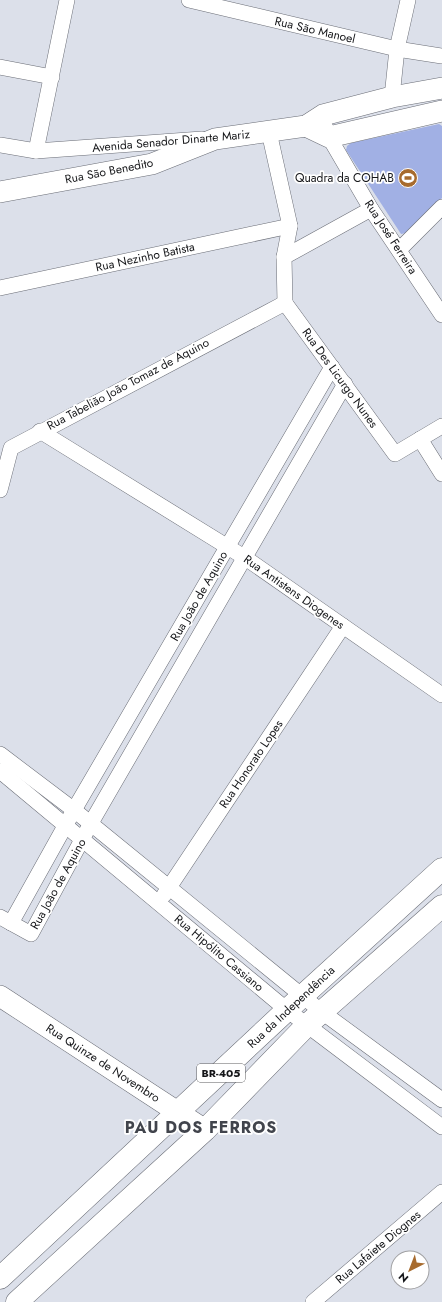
<svg xmlns="http://www.w3.org/2000/svg" width="442" height="1302" font-family="Jost,sans-serif">
  <style>
    .green { fill: #a1b0e4 }
    .lines { fill: none; stroke-linecap: round; stroke-linejoin: round }
    .street-casing { stroke: #6a6d76; stroke-width: 16 }
    .secondary-casing { stroke: #6a6d76; stroke-width: 22 }
    .highway-casing { stroke: #6a6d76; stroke-width: 23 }
    .street { stroke: #fff; stroke-width: 15 }
    .secondary { stroke: #fff; stroke-width: 21 }
    .highway { stroke: #fff; stroke-width: 22 }
    .labels { text-anchor: middle; dominant-baseline: central; stroke-width: 3.5; stroke-linejoin: round; paint-order: stroke }
    .shield { fill: #fff; stroke: #5a5b5d; stroke-width: 1 }
    .shield-label { font-size: 11px; font-weight: bold; fill: #141518 }
    .street-label { font-size: 12px; fill: #141518; stroke: #fff }
    .poi-label { font-size: 12px; fill: #141518; stroke: #fff; text-anchor: end }
    .district-label { font-size: 16px; font-weight: bold; letter-spacing: 1px; fill: #41444c; stroke: #fff }
  </style>
  <rect width="100%" height="100%" fill="#dce0ea"/>
  <path class="green" d="M439,124L442,126V198L406,233L401,234L346,150L347,146L351,143Z"/>
  <g class="lines">
    <g class="street-casing">
      <g id="street">
        <path d="M189,0L397,49L442,56"/>
        <path d="M0,67L52,77"/>
        <path d="M392,97L397,49L408,0"/>
        <path d="M326,128L329,137L371,209L442,315"/>
        <path d="M269,132L290,226L284,257"/>
        <path d="M0,145L36,151L202,139"/>
        <path d="M36,151L67,0"/>
        <path d="M399,250L442,207"/>
        <path d="M0,288L290,226"/>
        <path d="M285,303L395,454L442,426"/>
        <path d="M285,303L284,257L371,209"/>
        <path d="M40,431L244,557L442,695"/>
        <path d="M420,439L442,474"/>
        <path d="M0,490L11,448L285,303"/>
        <path d="M0,754L74,810L322,1012L442,1100"/>
        <path d="M0,771L287,1010L442,1127"/>
        <path d="M164,895L343,626"/>
        <path d="M0,917L31,934L91,823L345,384"/>
        <path d="M11,923L74,810L332,367"/>
        <path d="M313,1302L442,1192"/>
      </g>
    </g>
    <g class="secondary-casing">
      <g id="secondary">
        <path d="M306,126L329,137L442,111"/>
        <path d="M0,192L152,164L215,139L306,126L323,115L392,97L442,88"/>
        <path d="M0,996L205,1130"/>
      </g>
    </g>
    <g class="highway-casing">
      <g id="highway">
        <path d="M0,1278L287,1010L442,869"/>
        <path d="M17,1302L205,1130L307,1025L442,906"/>
      </g>
    </g>
    <use href="#street" class="street"/>
    <use href="#secondary" class="secondary"/>
    <use href="#highway" class="highway"/>
  </g>
  <defs>
    <g id="stadium-disc" transform="scale(1)"><circle r="9.5" fill="#a76b2e" stroke="#fff"/><path d="M0-5a6.5 5 0 1 0 0 10a6.5 5 0 1 0 0-10ZM-3.5-1.8h7v3.6h-7Z" fill="#fff"/></g>
  </defs>
  <g fill-rule="evenodd">
    <use href="#stadium-disc" x="408" y="178"/>
  </g>
  <g class="labels">
    <rect class="shield" x="197" y="1064" width="48" height="18" rx="3"/>
    <g class="shield-label">
      <text x="221" y="1073">BR-405</text>
    </g>
    <g class="street-label">
      <text transform="translate(315 30) rotate(13)">Rua São Manoel</text>
      <text transform="translate(171 141) rotate(-5)">Avenida Senador Dinarte Mariz</text>
      <text transform="translate(109 171) rotate(-11)">Rua São Benedito</text>
      <text transform="translate(391 237) rotate(57)">Rua José Ferreira</text>
      <text transform="translate(145 257) rotate(-12)">Rua Nezinho Batista</text>
      <text transform="translate(340 378) rotate(54)">Rua Des Licurgo Nunes</text>
      <text transform="translate(128 384) rotate(-28)">Rua Tabelião João Tomaz de Aquino</text>
      <text transform="translate(294 592) rotate(35)">Rua Antistens Diogenes</text>
      <text transform="translate(199 596) rotate(-60)">Rua João de Aquino</text>
      <text transform="translate(251 764) rotate(-56)">Rua Honorato Lopes</text>
      <text transform="translate(58 884) rotate(-61)">Rua João de Aquino</text>
      <text transform="translate(219 953) rotate(40)">Rua Hipólito Cassiano</text>
      <text transform="translate(291 1007) rotate(-43)">Rua da Independência</text>
      <text transform="translate(103 1063) rotate(33)">Rua Quinze de Novembro</text>
      <text transform="translate(378 1247) rotate(-40)">Rua Lafaiete Diognes</text>
    </g>
    <g class="poi-label">
      <text x="394" y="178">Quadra da COHAB</text>
    </g>
    <g class="district-label">
      <text x="201" y="1127">PAU DOS FERROS</text>
    </g>
  </g>
  <g transform="translate(410 1270) rotate(222)"><circle r="19" fill="#ffffff" stroke="#a1a1a3"/>
  <path d="M0-3L7 15L0 10L-7 15Z" fill="#a76b2e"/>
  <text y="-6" font-size="11" font-weight="bold" text-anchor="middle" fill="#141518">N</text>
  </g>
</svg>
